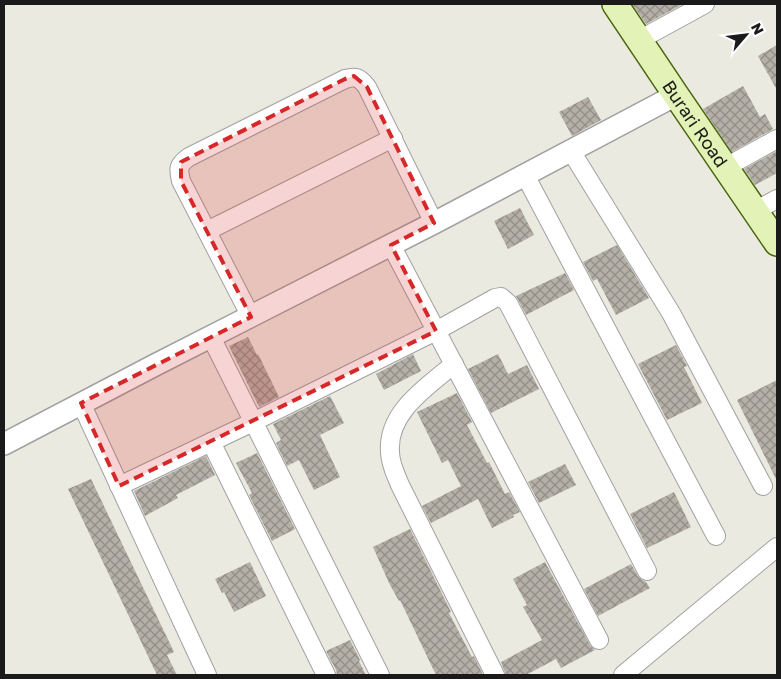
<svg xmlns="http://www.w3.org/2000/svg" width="781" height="679" font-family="'Golos Text',sans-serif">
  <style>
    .building { fill: url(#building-cross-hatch) }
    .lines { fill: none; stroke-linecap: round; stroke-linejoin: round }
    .minor-casing { stroke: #a1a1a1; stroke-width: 20 }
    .tertiary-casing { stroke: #a1a1a1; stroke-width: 24 }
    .secondary-casing { stroke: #49650e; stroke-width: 28 }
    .minor { stroke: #fff; stroke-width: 18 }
    .tertiary { stroke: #fff; stroke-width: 21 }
    .secondary { stroke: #e3f2b7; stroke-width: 25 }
    .marked { fill: #d62828; fill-opacity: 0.2; stroke: #d62828; stroke-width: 4; stroke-dasharray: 10 6; stroke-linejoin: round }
    .labels { text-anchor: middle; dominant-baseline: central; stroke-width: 5; stroke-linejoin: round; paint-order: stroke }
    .street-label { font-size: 18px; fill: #1a1a1a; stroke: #fff }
  </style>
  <defs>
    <pattern id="building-cross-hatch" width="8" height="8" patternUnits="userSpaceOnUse" patternTransform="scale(1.25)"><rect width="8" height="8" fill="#b4b0a7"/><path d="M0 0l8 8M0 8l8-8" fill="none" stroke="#928e87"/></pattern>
  </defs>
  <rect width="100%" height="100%" fill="#ebeae1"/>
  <g class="building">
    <path d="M632,4H683L646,24Z"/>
    <path d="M777,45V90L758,56Z"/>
    <path d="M743,86L760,117L765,114L773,129L732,152L703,109Z"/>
    <path d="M588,97L601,120L572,136L559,112Z"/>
    <path d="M777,151V173L755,185L744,169Z"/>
    <path d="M520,208L534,235L508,249L494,221Z"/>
    <path d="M617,245L649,298L616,315L597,279L593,281L583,262Z"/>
    <path d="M565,273L574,290L526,315L516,296Z"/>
    <path d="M248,337L257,355L258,354L279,397L259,407L229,346Z"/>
    <path d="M676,345L687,366L684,367L702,403L667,420L638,364Z"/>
    <path d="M413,354L421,371L384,390L376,374Z"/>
    <path d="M498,354L508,374L527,365L539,389L491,413L468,369Z"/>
    <path d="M777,380V481L737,400Z"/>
    <path d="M457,393L472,422L467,425L487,463L489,462L505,494L509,492L520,512L513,515L514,517L492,528L478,499L431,523L422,506L461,486L448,460L442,463L417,412Z"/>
    <path d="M330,396L344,423L320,435L340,477L314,490L299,460L287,466L276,443L281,440L273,424Z"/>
    <path d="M257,453L295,529L272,541L249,495L252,493L236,463Z"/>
    <path d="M206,456L215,475L176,495L178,498L145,516L134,491Z"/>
    <path d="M565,464L576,485L539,503L528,482Z"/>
    <path d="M91,479L174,652L167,655L177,675H157L68,489Z"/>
    <path d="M674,492L691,527L647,548L630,514Z"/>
    <path d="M410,529L451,612L449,613L472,657L474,656L483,675H436L400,600L399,601L390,585L373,547Z"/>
    <path d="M250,562L266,596L234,612L224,592L222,593L215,579Z"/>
    <path d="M545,562L590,645L595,650L561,668L556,659L526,675H506L501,662L542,640L523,607L527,605L513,579Z"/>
    <path d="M631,564L638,576L642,580L646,582L650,588L598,616L584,589Z"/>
    <path d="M350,640L360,660L359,661L366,675H337L336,670L326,651Z"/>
  </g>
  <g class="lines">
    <g class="minor-casing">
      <g id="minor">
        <path d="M639,40L705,4"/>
        <path d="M571,151L671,313L763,486"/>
        <path d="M726,167L777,139"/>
        <path d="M525,175L716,536"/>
        <path d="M755,211L777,199"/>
        <path d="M207,231L393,138"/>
        <path d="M391,245L599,640"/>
        <path d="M251,317L181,181C178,168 178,165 189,157L345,79C356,76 359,77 367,87L434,223"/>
        <path d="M211,337L380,675"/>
        <path d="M454,364C427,387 387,412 390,452C390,464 396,475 400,485L495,675"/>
        <path d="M81,403L207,675"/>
        <path d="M211,442L326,675"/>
        <path d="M119,486L253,422L436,331L495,298L501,297L508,303L647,571"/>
        <path d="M623,675L777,547"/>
      </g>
    </g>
    <g class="tertiary-casing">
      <path id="tertiary" d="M4,444L157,364L434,223L676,95"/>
    </g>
    <g class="secondary-casing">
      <g id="secondary">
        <path id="s1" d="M615,4L676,95L777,243"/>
      </g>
    </g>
    <use href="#minor" class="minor"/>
    <use href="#tertiary" class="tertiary"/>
    <use href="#secondary" class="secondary"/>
  </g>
  <path class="marked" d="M354,76L367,87L434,223L391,245L436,331L119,486L81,403L251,317L181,181V162L345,79Z"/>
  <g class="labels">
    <g class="street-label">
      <text stroke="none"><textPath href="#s1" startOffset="144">Burari Road</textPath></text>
    </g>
  </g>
  <rect width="781" height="679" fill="none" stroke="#1a1a1a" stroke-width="10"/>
  <g transform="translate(746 35) rotate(62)" stroke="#ffffff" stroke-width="4" paint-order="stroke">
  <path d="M0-4L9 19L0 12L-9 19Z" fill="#1a1a1a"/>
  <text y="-8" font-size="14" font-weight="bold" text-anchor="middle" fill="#1a1a1a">N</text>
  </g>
</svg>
